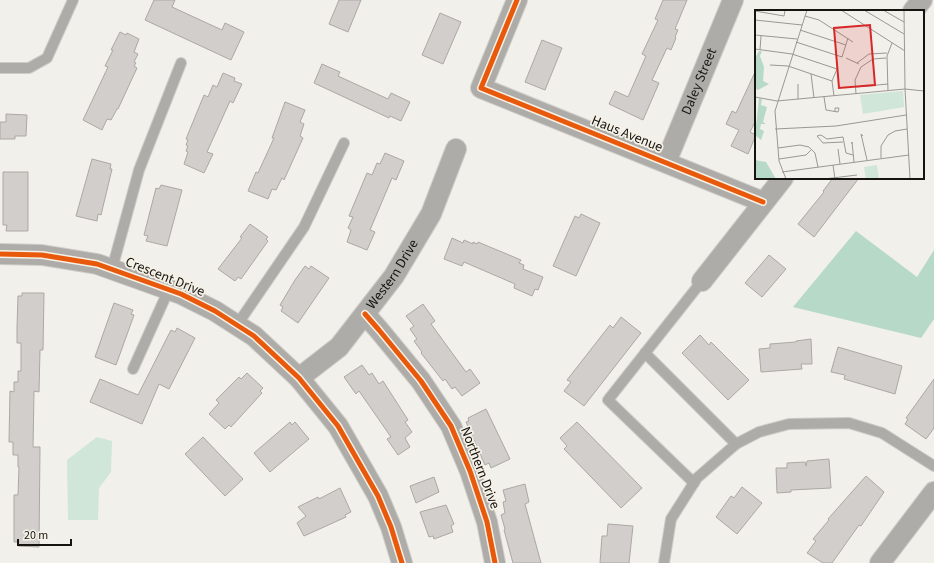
<svg xmlns="http://www.w3.org/2000/svg" width="934" height="563" font-family="'Source Sans 3',sans-serif">
  <style>
    .green { fill: #cfe6d8 }
    .forest { fill: #b7d9c7 }
    .building { fill: #d1cecb; stroke: #aba8a5 }
    .lines { fill: none; stroke-linecap: round; stroke-linejoin: round }
    .lane-casing { stroke: #ceccc8; stroke-width: 12 }
    .street-casing { stroke: #ceccc8; stroke-width: 22 }
    .lane { stroke: #adaca9; stroke-width: 10 }
    .street { stroke: #adaca9; stroke-width: 20 }
    .cycleway-casing { stroke: #f6f1e6; stroke-width: 8 }
    .cycleway { stroke: #e8590c; stroke-width: 5 }
    .labels { text-anchor: middle; dominant-baseline: central; stroke-width: 3.5; stroke-linejoin: round; paint-order: stroke }
    .street-label { font-size: 14px; fill: #161410; stroke: #f6f1e6 }
    .inset-road { fill: none; stroke: #9a9893; stroke-width: 1 }
    .view { fill: #d62828; fill-opacity: 0.15; stroke: #d62828; stroke-width: 2 }
    .inset-edge { fill: none; stroke: #161410; stroke-width: 2 }
  </style>
  <rect width="100%" height="100%" fill="#f2f0ea"/>
  <path class="green" d="M97,437L112,441L111,472L99,488L98,520H68L67,460Z"/>
  <path class="forest" d="M856,231L917,277L934,250V319L921,338L793,307Z"/>
  <g class="building">
    <path d="M154,0H175L172,7L222,30L225,23L244,32L231,60L145,20Z"/>
    <path d="M339,0H361L348,32L329,24Z"/>
    <path d="M663,0H687L675,29L678,30L675,37L676,38L671,50L667,48L652,80L659,83L643,120L609,104L615,91L628,97L646,56L642,54L658,20L655,19Z"/>
    <path d="M440,13L461,22L443,64L422,55Z"/>
    <path d="M120,32L126,35L127,33L139,39L134,52L138,54L134,62L136,63L134,66L137,68L118,109H117L111,120L107,119L102,130L83,120L108,67L105,66L113,50H111Z"/>
    <path d="M542,40L562,48L545,90L525,82Z"/>
    <path d="M322,64L340,72L338,76L388,99L391,93L410,102L401,121L390,116L389,118L314,83Z"/>
    <path d="M756,70V120L750,132L756,135L748,154L731,146L739,130L726,124L732,111L736,113Z"/>
    <path d="M223,73L235,78L234,81L242,84L233,103L230,101L207,152L213,154L204,173L184,164L188,152L186,151L188,146L186,145L188,140L186,139L204,95L208,97L213,85L217,87Z"/>
    <path d="M285,102L305,110L300,122L304,124L300,136L303,138L284,180L282,178L276,190L272,189L268,199L248,191L256,172L258,173L274,138H272Z"/>
    <path d="M6,114L27,115L26,136H15V139H0V122H6Z"/>
    <path d="M385,153L404,161L396,180L392,178L370,230L375,232L367,250L347,242L351,230L348,228L353,217L349,216L367,173L372,175L377,163L380,164Z"/>
    <path d="M92,159L111,164L110,169H112L101,215L98,214L97,221L76,216Z"/>
    <path d="M3,172H28V231H6L7,225H3Z"/>
    <path d="M833,178H859L814,237L798,224L824,192L823,191Z"/>
    <path d="M161,185L182,190L167,246L146,241L148,236L144,235L156,188L159,189Z"/>
    <path d="M581,214L600,223L576,276L553,266L575,216L579,218Z"/>
    <path d="M250,224L268,237L266,239L268,241L241,279L238,277L235,281L218,269L242,238L240,237Z"/>
    <path d="M452,238L463,243L464,240L473,244V242L477,244L478,242L521,260L519,263L524,265L523,269L543,277L538,290L535,289L532,296L514,288L515,284L464,262L462,266L444,259Z"/>
    <path d="M769,255L786,269L762,297L745,283Z"/>
    <path d="M305,266L309,269L311,266L329,278L298,323L281,311L283,307L280,305L295,280Z"/>
    <path d="M22,293H44L43,350H40L39,392L34,391L33,447H40L39,547L18,546V542H14V495H18L19,467H18V455H13V442H9L10,391L14,392V382H18V371H21V343H17V327L18,296H22Z"/>
    <path d="M114,303L133,310L131,314L134,315L116,365L95,357Z"/>
    <path d="M423,304L435,321L431,324L466,372L470,369L480,383L462,396L455,387L452,389L445,379L443,381L421,353L422,352L414,341L417,339L410,329L414,326L406,316Z"/>
    <path d="M621,317L641,333L584,406L564,391L571,382L567,380L610,325L613,328Z"/>
    <path d="M177,328L195,338L169,389L159,384L142,424L90,402L100,379L138,395L171,330L175,332Z"/>
    <path d="M700,335L709,345L711,342L749,380L728,400L682,353Z"/>
    <path d="M811,339L812,364H801L802,369L761,372L759,349L770,348V344L796,342V341Z"/>
    <path d="M838,347L902,366L895,394L844,379L845,375L831,372Z"/>
    <path d="M362,365L369,375L372,373L379,384L383,381L408,420L405,422L412,432L405,438L410,447L398,455L387,439L391,437L359,391L356,394L344,377Z"/>
    <path d="M247,373L263,388L260,391L262,393L231,427L229,425L225,429L209,414L219,403L216,400L239,377L241,379Z"/>
    <path d="M934,379V428L926,439L905,424L908,419L906,418Z"/>
    <path d="M486,409L510,459L491,468L489,463L485,465L466,422L469,421L468,418Z"/>
    <path d="M290,422L292,425L295,422L309,439L270,472L254,453Z"/>
    <path d="M577,422L642,488L621,508L564,449L567,446L560,438Z"/>
    <path d="M203,437L243,479L225,496L185,454Z"/>
    <path d="M829,459L831,488L791,490V492L777,493L776,468H787V463L805,462L806,466L807,461Z"/>
    <path d="M866,476L884,492L861,526L859,525L832,563H823L807,553L816,541L813,539L829,520L828,519Z"/>
    <path d="M434,477L439,492L416,503L410,486Z"/>
    <path d="M525,484L529,502L525,504L541,563H513L504,530L505,529L501,515L505,513L503,502L506,501L503,490Z"/>
    <path d="M742,487L762,503L737,534L716,517L731,496L734,498Z"/>
    <path d="M340,488L351,512L345,515L346,517L304,536L297,523L306,516L298,507L318,497L319,499Z"/>
    <path d="M446,505L454,524L451,526L453,532L434,539L433,536L429,537L420,512Z"/>
    <path d="M608,524L633,526L629,563H600L602,536H607Z"/>
  </g>
  <g class="lines">
    <g class="lane-casing">
      <g id="lane">
        <path d="M0,68H29L47,58L73,0"/>
        <path d="M112,269L139,170L181,63"/>
        <path d="M237,325L304,227L344,143"/>
        <path d="M645,353L736,444"/>
        <path d="M133,369L169,289"/>
        <path d="M694,483L608,400L702,281"/>
        <path d="M664,563L671,519L697,478L736,444L759,432L789,424L849,423L882,433L934,466"/>
      </g>
    </g>
    <g class="street-casing">
      <g id="street">
        <path d="M517,0L481,88L763,202"/>
        <path d="M913,11L922,0"/>
        <path id="s1" d="M666,162L733,0"/>
        <path d="M0,254L42,255L97,264L181,294L215,311L254,336L299,378L338,426L378,496L391,527L402,563"/>
        <path d="M702,281L783,178"/>
        <path d="M365,314L379,330L421,381L451,426L470,471L487,522L495,563"/>
        <path id="s2" d="M299,378L339,347L394,276L431,214L456,149"/>
        <path d="M880,563L934,492"/>
      </g>
    </g>
    <use href="#lane" class="lane"/>
    <use href="#street" class="street"/>
    <g class="cycleway-casing">
      <g id="cycleway">
        <path d="M517,0L481,88L763,202"/>
        <path d="M0,254L42,255L97,264L181,294L215,311L254,336L299,378L338,426L378,496L391,527L402,563"/>
        <path d="M365,314L379,330L421,381L451,426L470,471L487,522L495,563"/>
      </g>
    </g>
    <use href="#cycleway" class="cycleway"/>
  </g>
  <g class="labels">
    <g class="street-label">
      <text stroke="none"><textPath href="#s1" startOffset="87">Daley Street</textPath></text>
      <text transform="translate(627 134) rotate(22)">Haus Avenue</text>
      <text stroke="none"><textPath href="#s2" startOffset="141">Western Drive</textPath></text>
      <text transform="translate(165 277) rotate(22)">Crescent Drive</text>
      <text transform="translate(480 468) rotate(69)">Northern Drive</text>
    </g>
  </g>
  <g transform="translate(755 10)">
    <rect width="169" height="169" fill="#f2f0ea"/>
    <path d="M148,81L149,97L108,104L105,85ZM122,155L124,169H111L109,157Z" fill="#cfe6d8"/>
    <path d="M4,41H7L5,46L9,57L8,71L14,74L3,80L0,78V48ZM4,88L7,89L6,95L12,97L8,112L11,114H6L5,119L9,121L6,130L0,125ZM0,150L11,152L21,169H0Z" fill="#b7d9c7"/>
    <path class="inset-road" d="M86,0L150,41M109,0L149,24M128,0L149,12M149,0L150,79L155,169M0,1L29,6L30,0M50,6L64,10L98,32M0,10L47,15M45,20L91,35M0,25L42,29M41,32L87,47L93,28M0,39L37,44L82,59L77,71L79,86M5,40L6,26M91,48L104,54M102,53L114,44L132,43M15,55L33,56L77,71M56,64L59,88M43,74V89M100,77L133,74M133,81L132,46L137,33M101,84L100,70L106,57L118,49L131,48M0,87L22,91L150,79L169,81M69,87L71,100L83,102L84,98H80V101M20,119L81,116L151,105M108,126L106,124L112,150M88,132L68,133L62,126L66,125L72,129L88,127L91,143L98,145M97,134V132L99,152M23,138L45,135L54,137L60,143L63,157M83,139L85,154M126,148V136L133,125L140,121L152,119M24,149L51,145L57,139M78,155L80,169M27,162L154,145M31,169L24,151L20,101L52,0M69,169L102,165"/>
    <path class="view" d="M115,15L120,75L84,78L79,18Z"/>
    <rect width="169" height="169" class="inset-edge"/>
  </g>
  <path d="M18 539v6h53v-6" fill="none" stroke="#161410" stroke-width="2"/>
  <text x="24" y="539" font-size="12" fill="#161410" stroke="#f6f1e6" stroke-width="3" paint-order="stroke">20 m</text>
</svg>
